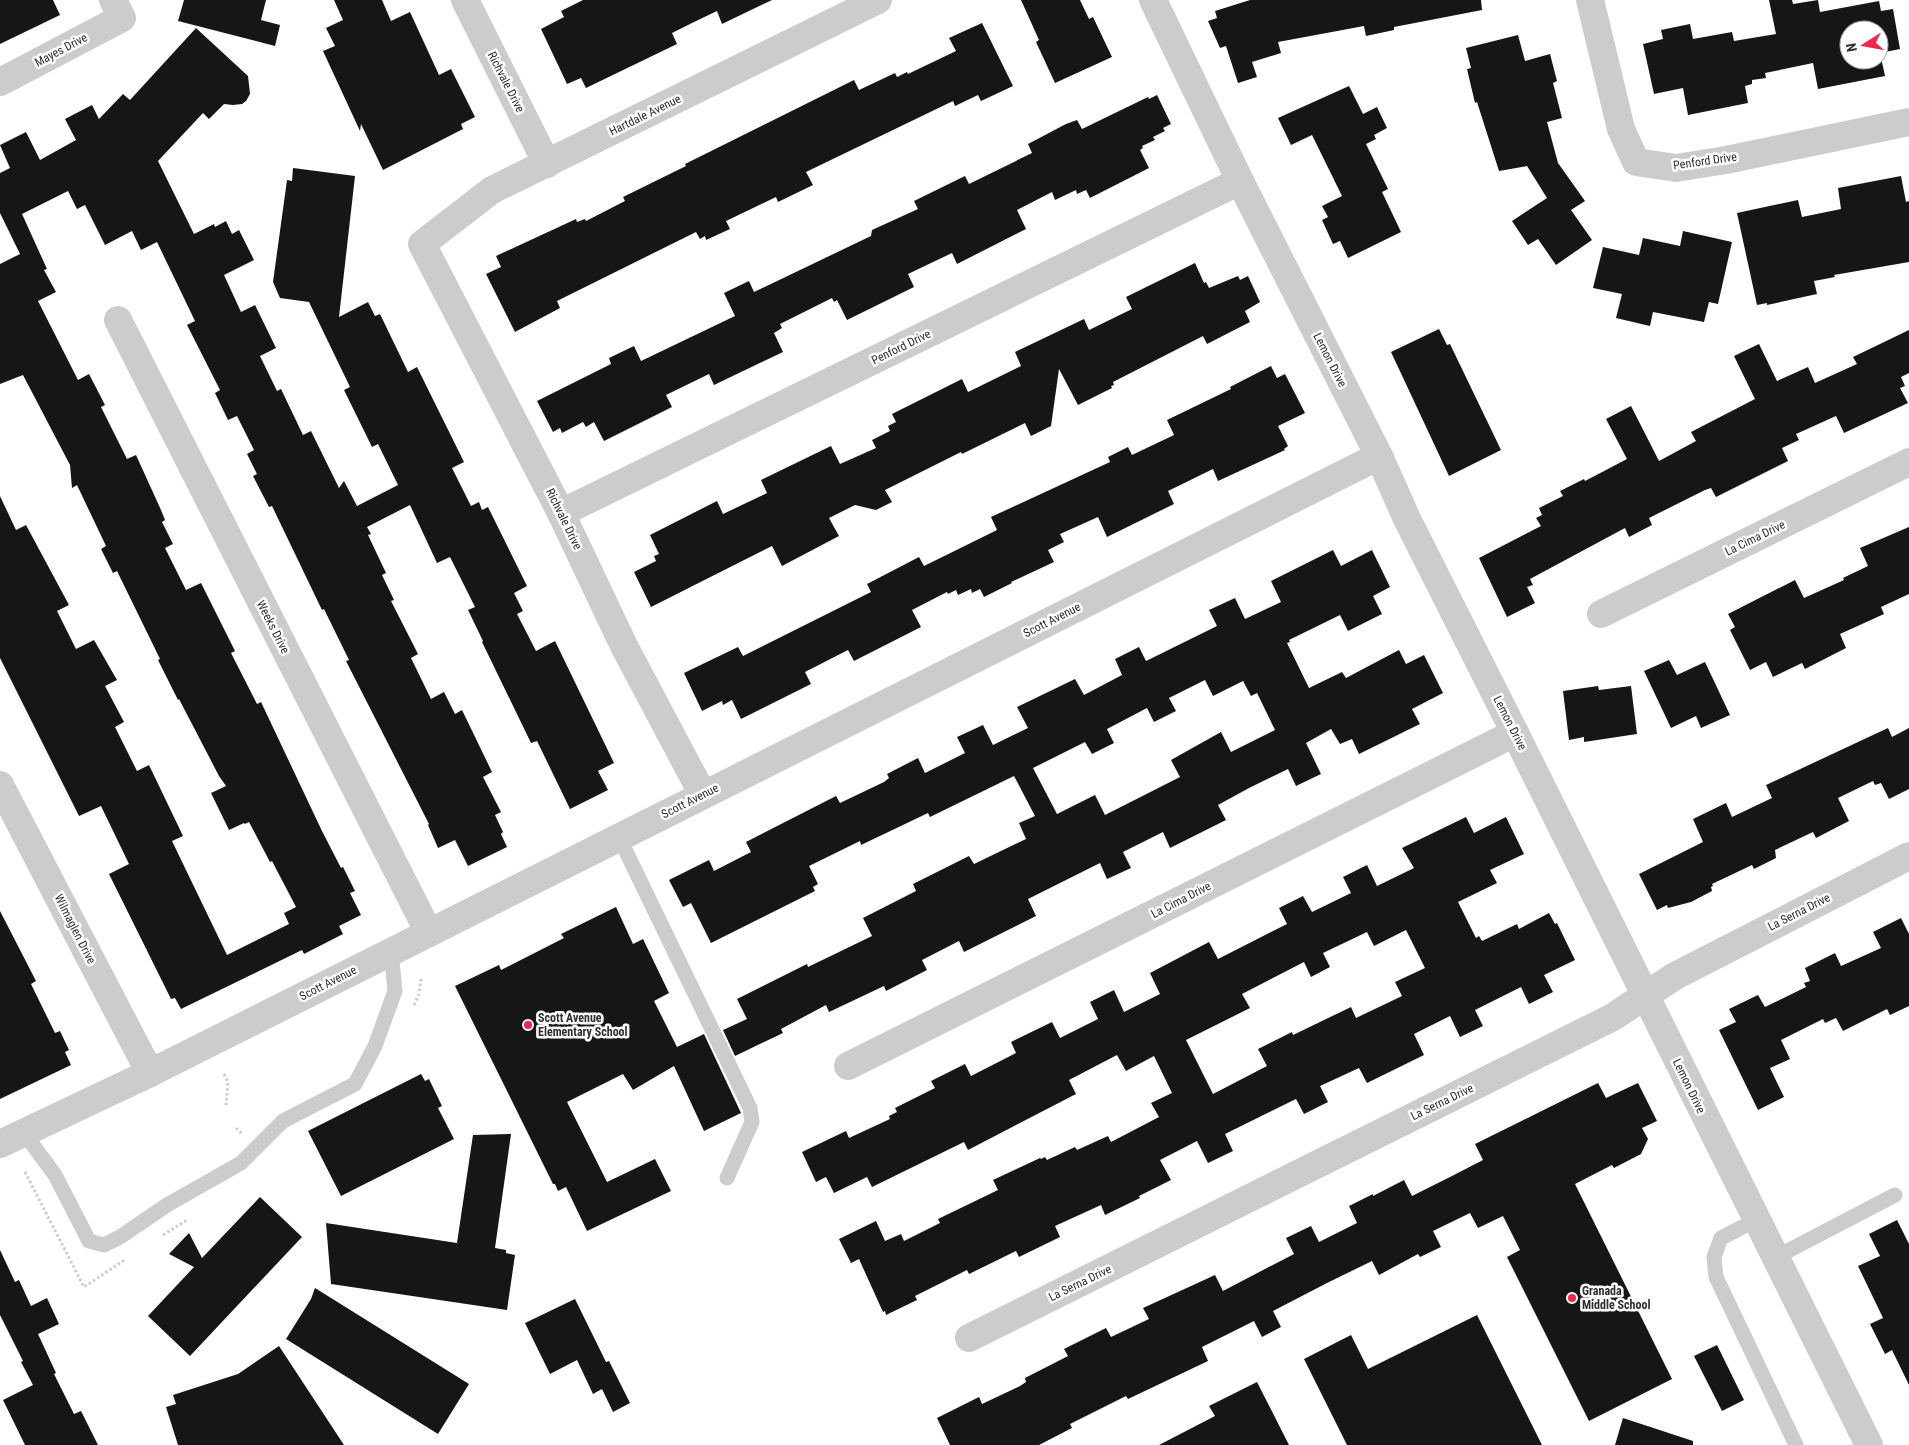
<svg xmlns="http://www.w3.org/2000/svg" width="1909" height="1445" font-family="'Roboto Condensed',sans-serif">
  <style>
    .building { fill: #161616; fill-rule: evenodd }
    .lines { fill: none; stroke-linecap: round; stroke-linejoin: round }
    .path { stroke: #ccc; stroke-width: 3; stroke-dasharray: 2.5 2.5; stroke-linecap: butt }
    .lane { stroke: #ccc; stroke-width: 15 }
    .street { stroke: #ccc; stroke-width: 28 }
    .poi-dot { fill: #f2254d; stroke: #fff; stroke-width: 2 }
    .labels { text-anchor: middle; dominant-baseline: central; stroke-width: 5; stroke-linejoin: round; paint-order: stroke }
    .street-label { font-size: 12px; fill: #2f2f2f; stroke: #fff }
    .poi-label { font-size: 12px; font-weight: bold; fill: #2f2f2f; stroke: #fff; text-anchor: start }
  </style>
  <rect width="100%" height="100%" fill="#fff"/>
  <g class="building">
    <path d="M0,0H53L60,15L0,44Z"/>
    <path d="M184,0H266L261,20L280,25L275,46L178,21Z"/>
    <path d="M334,0H382L391,21L410,12L439,75L451,69L475,117L461,124L463,129L383,170L361,124L360,131L323,51L335,46L326,28L343,20Z"/>
    <path d="M583,0H772L722,24L717,11L692,23L672,33L677,44L586,88L581,78L567,84L541,29L564,17L561,11Z"/>
    <path d="M1021,0H1080L1089,19L1093,17L1112,57L1055,83L1036,42L1039,40Z"/>
    <path d="M1250,0H1481L1482,10L1394,27V30L1366,36L1364,26L1278,42L1281,53L1252,62L1257,77L1238,83L1226,46L1220,48L1208,21L1217,18L1215,11Z"/>
    <path d="M1769,0H1792L1793,4L1818,0L1820,12L1879,1L1881,11L1893,9L1900,49L1880,53L1885,76L1818,89L1813,63L1765,73L1766,78L1752,80V84L1745,86L1748,103L1688,115L1683,88L1654,94L1643,44L1663,39L1661,30L1690,24L1693,39L1732,32L1734,41L1776,34ZM1849,30H1879V60H1849Z"/>
    <path d="M982,23L1013,86L981,101L978,95L955,106L953,101L806,172L813,185L778,202L776,197L726,221L730,229L706,240L705,236L700,239L696,232L557,301L560,308L515,332L486,274L501,267L496,256L576,219L577,222L585,219L586,221L625,201L623,197L686,166L685,164L854,80L859,90L895,73L897,77L907,72L908,74L956,51L949,38Z"/>
    <path d="M196,28L248,76L250,94L246,101L242,104L233,105L224,104L209,119L203,113L158,161L194,234L214,224L215,227L226,221L232,234L239,230L254,260L224,275L241,312L255,305L276,348L260,356L277,391L281,389L303,435L311,431L339,488L344,481L357,506L398,485L378,444L372,447L344,390L350,387L309,302L280,298L273,282L287,180L292,181L293,168L355,176L339,317L368,302L375,316L380,314L408,372L417,367L464,462L452,468L471,506L479,502L482,510L488,507L527,586L514,593L523,611L517,614L536,651L555,641L614,763L598,771L608,790L570,809L537,741L531,743L482,642L483,641L468,610L475,607L450,557L437,563L410,505L367,527L371,534L368,535L386,573L382,575L394,600L391,601L418,654L411,658L431,699L444,692L455,714L462,710L492,772L483,777L501,812L495,815L503,832L501,834L507,847L468,866L455,840L438,848L428,825L429,824L346,661L349,660L324,609L322,610L272,506L269,507L253,476L257,474L247,454L254,450L237,416L228,420L215,393L220,390L187,325L195,321L157,242L141,250L132,231L105,245L85,205L77,209L68,191L22,214L47,269L44,270L56,292L38,301L78,380L89,374L105,405L101,407L127,459L136,455L161,510L165,520L162,522L173,544L165,548L186,590L201,583L235,651L231,653L257,704L261,702L322,831L341,868L343,867L355,891L350,893L361,915L339,926L343,934L304,954L302,950L181,1009L175,998L171,999L109,874L129,864L101,806L79,816L0,658V496L16,530L26,525L69,605L57,611L76,649L94,640L117,680L105,686L124,722L115,727L137,771L149,765L183,836L172,841L227,955L289,924L284,913L296,907L272,861L270,862L249,822L245,824L244,823L229,830L211,793L226,786L219,776L179,699L178,700L158,660L160,659L117,571L113,573L101,549L106,546L77,485L72,488L70,465L23,375L0,384V264L20,254L0,213V173L10,168L0,145L26,132L40,160L76,140L65,119L92,105L99,119L123,94L130,100Z"/>
    <path d="M1518,35L1525,61L1550,54L1557,81L1553,83L1562,118L1547,122L1558,163L1585,201L1571,210L1592,240L1556,265L1538,239L1528,245L1512,221L1547,198L1527,166L1499,171L1477,102L1475,103L1467,69L1471,68L1466,48Z"/>
    <path d="M1349,86L1363,114L1377,107L1387,128L1374,135L1376,139L1366,144L1388,189L1382,192L1401,232L1348,258L1340,241L1333,244L1322,220L1328,217L1322,206L1342,196L1312,135L1291,145L1278,118Z"/>
    <path d="M1157,95L1171,124L1163,128L1165,131L1153,137L1155,140L1142,146L1143,148L1140,150L1149,168L1090,198L1086,190L1077,194L1076,190L1055,200L1052,192L1017,210L1026,229L957,264L952,253L908,274L914,287L847,320L837,300L834,302L832,298L780,324L782,328L774,333L783,352L714,385L709,374L666,395L672,407L604,441L594,422L586,427L583,422L562,433L560,428L553,432L537,401L611,364L609,358L634,346L641,361L735,316L724,293L749,281L754,292L871,236L872,230L918,209L914,201L965,176L969,184L1032,153L1028,144L1066,124L1077,120L1082,129L1148,97L1149,99Z"/>
    <path d="M1901,176L1906,202L1909,201V262L1834,275L1835,277L1814,281L1817,294L1767,305V303L1757,305L1737,213L1798,200L1802,217L1841,209L1838,188Z"/>
    <path d="M1683,231L1732,242L1718,304L1709,302L1704,322L1653,312L1650,326L1616,318L1622,294L1593,288L1603,247L1639,255L1643,238L1680,246Z"/>
    <path d="M1195,263L1204,283L1206,282L1209,288L1238,276L1240,280L1248,276L1260,302L1245,311L1250,322L1207,344L1203,336L1113,382L1114,385L1111,386L1112,388L1078,405L1059,369L1051,426L1031,436L1025,423L962,454L961,452L885,490L892,502L876,510L855,505L829,518L839,536L782,566L772,546L651,607L634,572L656,561L654,556L659,554L650,535L717,501L723,514L767,493L761,480L831,446L840,464L876,448L872,440L890,431L888,426L896,422L892,414L962,379L968,392L1021,366L1015,352L1084,319L1089,330L1132,309L1126,297Z"/>
    <path d="M1439,329L1447,345L1450,344L1501,450L1449,476L1391,352Z"/>
    <path d="M1909,330V373L1901,377L1905,386L1900,388L1908,403L1844,433L1836,416L1796,434L1799,440L1782,448L1788,461L1716,497L1711,488L1705,490L1649,518L1652,525L1629,537L1625,528L1530,579L1533,585L1527,587L1535,603L1507,617L1479,558L1541,526L1536,518L1542,515L1539,508L1563,496L1560,491L1584,479L1585,481L1627,459L1606,419L1631,406L1659,461L1696,441L1691,432L1755,399L1734,356L1759,344L1777,381L1808,367L1815,383L1857,364L1853,357Z"/>
    <path d="M1271,366L1277,378L1285,374L1305,413L1278,426L1288,446L1284,449L1285,450L1218,481L1213,469L1168,491L1174,504L1107,537L1098,517L1060,534L1064,542L1048,550L1054,562L1011,582L1012,583L984,597L980,589L972,593L971,589L958,595L956,590L948,594L947,592L912,610L921,627L854,661L848,650L805,672L811,684L741,719L732,700L723,705L722,701L702,711L684,673L738,647L743,656L871,592L867,584L919,557L924,566L997,530L991,517L1110,462L1108,457L1128,447L1132,455L1174,435L1167,420L1231,389L1230,387Z"/>
    <path d="M1909,527V594L1881,607L1884,614L1840,634L1846,648L1805,669L1802,663L1773,677L1766,662L1750,670L1730,630L1735,627L1728,614L1795,580L1804,598L1844,580L1843,578L1868,566L1860,548Z"/>
    <path d="M1333,550L1341,566L1372,550L1390,587L1373,596L1382,614L1348,631L1340,615L1289,640L1290,642L1287,643L1309,688L1342,672L1346,678L1399,650L1406,664L1424,655L1443,693L1412,709L1420,724L1359,754L1352,739L1340,744L1331,729L1306,743L1321,774L1296,786L1288,769L1249,788L1218,805L1226,820L1170,848L1163,832L1123,852L1131,868L1107,879L1100,863L1028,899L1036,916L964,952L959,941L922,960L927,970L886,991L884,986L829,1012L826,1005L781,1029L783,1033L735,1056L723,1030L747,1019L737,999L807,964L808,967L872,936L863,918L916,891L913,884L969,856L974,864L1026,839L1019,823L1035,816L1014,776L930,817L928,813L861,845L860,841L809,866L818,884L813,887L815,891L711,943L691,903L683,907L669,880L709,860L714,871L751,852L746,842L836,796L840,803L884,782L889,778L887,774L918,758L925,773L965,753L957,737L983,725L993,745L1028,728L1017,707L1075,679L1084,695L1122,675L1115,659L1139,647L1146,661L1217,626L1209,610L1235,598L1245,619L1281,602L1271,581ZM1205,680L1213,696L1243,681L1251,696L1257,693L1275,730L1231,752L1221,732L1171,760L1180,777L1105,815L1095,795L1057,814L1033,768L1085,742L1092,754L1114,743L1107,729L1147,708L1154,722L1176,711L1169,698Z"/>
    <path d="M1669,660L1677,675L1705,662L1730,715L1701,728L1696,716L1671,728L1644,671Z"/>
    <path d="M1598,686L1599,690L1631,686L1637,734L1584,742V737L1569,740L1563,691Z"/>
    <path d="M1888,728L1892,737L1909,728V789L1889,799L1881,783L1875,785L1873,781L1838,798L1849,821L1816,838L1813,832L1775,850L1776,858L1754,869L1752,865L1712,884L1713,886L1711,887L1712,891L1691,902L1668,908L1667,905L1657,910L1639,874L1703,842L1693,819L1726,803L1732,817L1772,798L1766,785Z"/>
    <path d="M1466,817L1474,833L1506,817L1524,854L1490,870L1497,883L1458,902L1476,938L1479,936L1482,941L1517,924L1519,929L1549,913L1555,924L1557,923L1575,960L1544,975L1553,992L1529,1004L1521,987L1475,1010L1483,1026L1460,1037L1450,1016L1414,1034L1424,1055L1367,1083L1359,1068L1320,1086L1328,1102L1304,1114L1296,1099L1225,1134L1233,1151L1208,1163L1197,1141L1160,1160L1171,1180L1139,1196L1140,1198L1105,1215L1101,1205L1055,1226L1060,1237L1019,1257L1016,1251L969,1274L967,1270L915,1296L917,1300L886,1315L885,1311L883,1312L859,1259L851,1263L839,1239L876,1221L885,1241L901,1234L904,1241L940,1223L938,1219L998,1190L993,1180L1040,1158L1041,1159L1045,1157L1047,1160L1075,1147L1077,1150L1108,1136L1111,1142L1159,1117L1151,1103L1172,1093L1154,1056L1126,1071L1117,1055L1069,1080L1076,1094L968,1150L964,1142L872,1187L867,1177L834,1193L826,1177L816,1182L802,1152L846,1131L849,1138L890,1119L889,1116L897,1112L895,1108L935,1088L931,1081L965,1064L971,1076L1016,1053L1011,1042L1052,1022L1060,1038L1098,1019L1090,1002L1114,990L1124,1012L1160,994L1150,973L1209,942L1218,959L1287,924L1279,908L1303,896L1312,912L1351,893L1343,877L1367,865L1377,886L1414,868L1402,848ZM1406,930L1425,968L1395,982L1402,996L1356,1018L1351,1007L1293,1035L1292,1032L1258,1049L1267,1066L1213,1094L1186,1040L1250,1008L1242,994L1304,962L1311,977L1330,967L1323,953L1367,932L1374,946Z"/>
    <path d="M616,907L633,944L643,939L669,993L654,1001L677,1047L704,1034L741,1113L704,1131L674,1066L633,1090L623,1074L567,1102L607,1182L655,1159L671,1191L587,1231L566,1187L558,1191L555,1184H553L455,986L499,965L501,970L564,938L561,934Z"/>
    <path d="M0,911L36,981L31,984L55,1033L60,1031L69,1050L65,1052L71,1065L0,1099Z"/>
    <path d="M1901,918L1909,934V1006L1890,1015L1887,1009L1843,1031L1836,1018L1825,1023L1823,1019L1781,1040L1790,1059L1770,1068L1784,1097L1758,1110L1719,1030L1736,1022L1729,1009L1758,995L1765,1007L1806,987L1804,983L1810,981L1805,968L1835,953L1841,966L1881,948L1873,932Z"/>
    <path d="M421,1074L425,1081L429,1079L442,1106L438,1108L454,1139L341,1196L308,1131Z"/>
    <path d="M1598,1083L1606,1098L1638,1083L1657,1121L1642,1128L1648,1139L1641,1154L1614,1168L1612,1165L1575,1184L1672,1379L1589,1421L1507,1257L1520,1250L1503,1216L1478,1228L1470,1213L1433,1231L1441,1247L1420,1257L1418,1254L1379,1275L1372,1261L1327,1283L1273,1311L1281,1327L1262,1337L1254,1321L1202,1347L1208,1361L1128,1399L1126,1396L1070,1424L1072,1428L1039,1445H950L937,1418L979,1397L982,1404L1020,1386L1026,1382L1025,1378L1068,1356L1064,1349L1106,1328L1111,1337L1149,1319L1143,1308L1215,1275L1223,1291L1263,1270L1294,1254L1286,1238L1311,1226L1319,1242L1357,1223L1349,1206L1373,1194V1196L1404,1180L1412,1196L1452,1176L1483,1160L1475,1144Z"/>
    <path d="M511,1134L495,1248L506,1250V1253L515,1255L507,1310L331,1284L326,1223L457,1243L473,1135Z"/>
    <path d="M260,1197L302,1237L190,1356L148,1316L194,1267L169,1254L189,1233L202,1258Z"/>
    <path d="M1897,1220L1909,1244V1385L1892,1350L1885,1354L1870,1324L1883,1318L1858,1266L1880,1256L1869,1234Z"/>
    <path d="M0,1250L15,1282L19,1280L31,1306L47,1298L59,1324L38,1334L56,1373L54,1374L74,1414L81,1411L98,1445H25L3,1400L33,1385L21,1362L23,1361L0,1315Z"/>
    <path d="M315,1288L469,1384L438,1434L286,1339L311,1299Z"/>
    <path d="M575,1299L606,1362L609,1361L630,1403L613,1412L602,1389L593,1394L577,1360L550,1374L525,1323Z"/>
    <path d="M1477,1315L1542,1445H1347L1304,1359L1351,1335L1368,1369Z"/>
    <path d="M1717,1345L1744,1400L1722,1411L1694,1356Z"/>
    <path d="M279,1346L344,1445H178L166,1407L176,1404L173,1395L238,1374Z"/>
    <path d="M1257,1382L1289,1445H1159L1215,1416L1209,1406Z"/>
    <path d="M1623,1418L1693,1441V1445H1615Z"/>
  </g>
  <g class="lines">
    <g class="path">
      <path d="M414,1005L419,994L421,979"/>
      <path d="M224,1074L228,1082L226,1105"/>
      <path d="M236,1128L242,1134"/>
      <path d="M25,1172L84,1287L126,1259"/>
      <path d="M163,1235L187,1220"/>
    </g>
    <g class="lane">
      <path d="M619,837L750,1108L752,1122L727,1178"/>
      <path d="M24,1133L55,1175L89,1241L104,1245L120,1237L167,1205L241,1163L283,1121L355,1084L375,1046L395,991L391,951"/>
      <path d="M1756,1220L1721,1238L1714,1257L1716,1277L1796,1445"/>
      <path d="M1776,1257L1895,1195"/>
    </g>
    <g class="street">
      <path d="M465,0L547,164"/>
      <path d="M1153,0L1240,181L1379,456L1407,519L1515,733L1869,1445"/>
      <path d="M1590,0L1621,129L1636,162L1676,168L1726,160L1909,122"/>
      <path d="M0,82L122,18L113,0"/>
      <path d="M118,320L429,933"/>
      <path d="M561,513L1240,181"/>
      <path d="M1601,614L1909,462"/>
      <path d="M0,785L150,1073"/>
      <path d="M703,795L624,646L561,513L422,244L492,190L878,0"/>
      <path d="M848,1066L1515,733"/>
      <path d="M0,1144L150,1073L1379,456"/>
      <path d="M969,1338L1613,1017L1675,976L1909,856"/>
    </g>
  </g>
  <g class="poi-dot">
    <circle cx="528" cy="1025" r="5"/>
    <circle cx="1572" cy="1298" r="5"/>
  </g>
  <g class="labels">
    <g class="street-label">
      <text transform="translate(61 50) rotate(-28)">Mayes Drive</text>
      <text transform="translate(506 82) rotate(63)">Richvale Drive</text>
      <text transform="translate(645 115) rotate(-26)">Hartdale Avenue</text>
      <text transform="translate(1705 161) rotate(-8)">Penford Drive</text>
      <text transform="translate(901 347) rotate(-26)">Penford Drive</text>
      <text transform="translate(1330 360) rotate(63)">Lemon Drive</text>
      <text transform="translate(564 519) rotate(64)">Richvale Drive</text>
      <text transform="translate(1755 538) rotate(-26)">La Cima Drive</text>
      <text transform="translate(1052 620) rotate(-27)">Scott Avenue</text>
      <text transform="translate(273 627) rotate(63)">Weeks Drive</text>
      <text transform="translate(1510 723) rotate(63)">Lemon Drive</text>
      <text transform="translate(690 801) rotate(-27)">Scott Avenue</text>
      <text transform="translate(1181 900) rotate(-27)">La Cima Drive</text>
      <text transform="translate(1799 912) rotate(-27)">La Serna Drive</text>
      <text transform="translate(75 929) rotate(63)">Wilmaglen Drive</text>
      <text transform="translate(328 983) rotate(-27)">Scott Avenue</text>
      <text transform="translate(1689 1086) rotate(64)">Lemon Drive</text>
      <text transform="translate(1442 1102) rotate(-26)">La Serna Drive</text>
      <text transform="translate(1080 1283) rotate(-26)">La Serna Drive</text>
    </g>
    <g class="poi-label">
      <text x="538" y="1018">Scott Avenue<tspan x="538" dy="14">Elementary School</tspan></text>
      <text x="1582" y="1291">Granada<tspan x="1582" dy="14">Middle School</tspan></text>
    </g>
  </g>
  <g transform="translate(1864 45) rotate(259)"><circle r="24" fill="#ffffff" stroke="#acacac"/>
  <path d="M0-4L9 19L0 12L-9 19Z" fill="#f2254d"/>
  <text y="-8" font-size="14" font-weight="bold" text-anchor="middle" fill="#2f2f2f">N</text>
  </g>
</svg>
